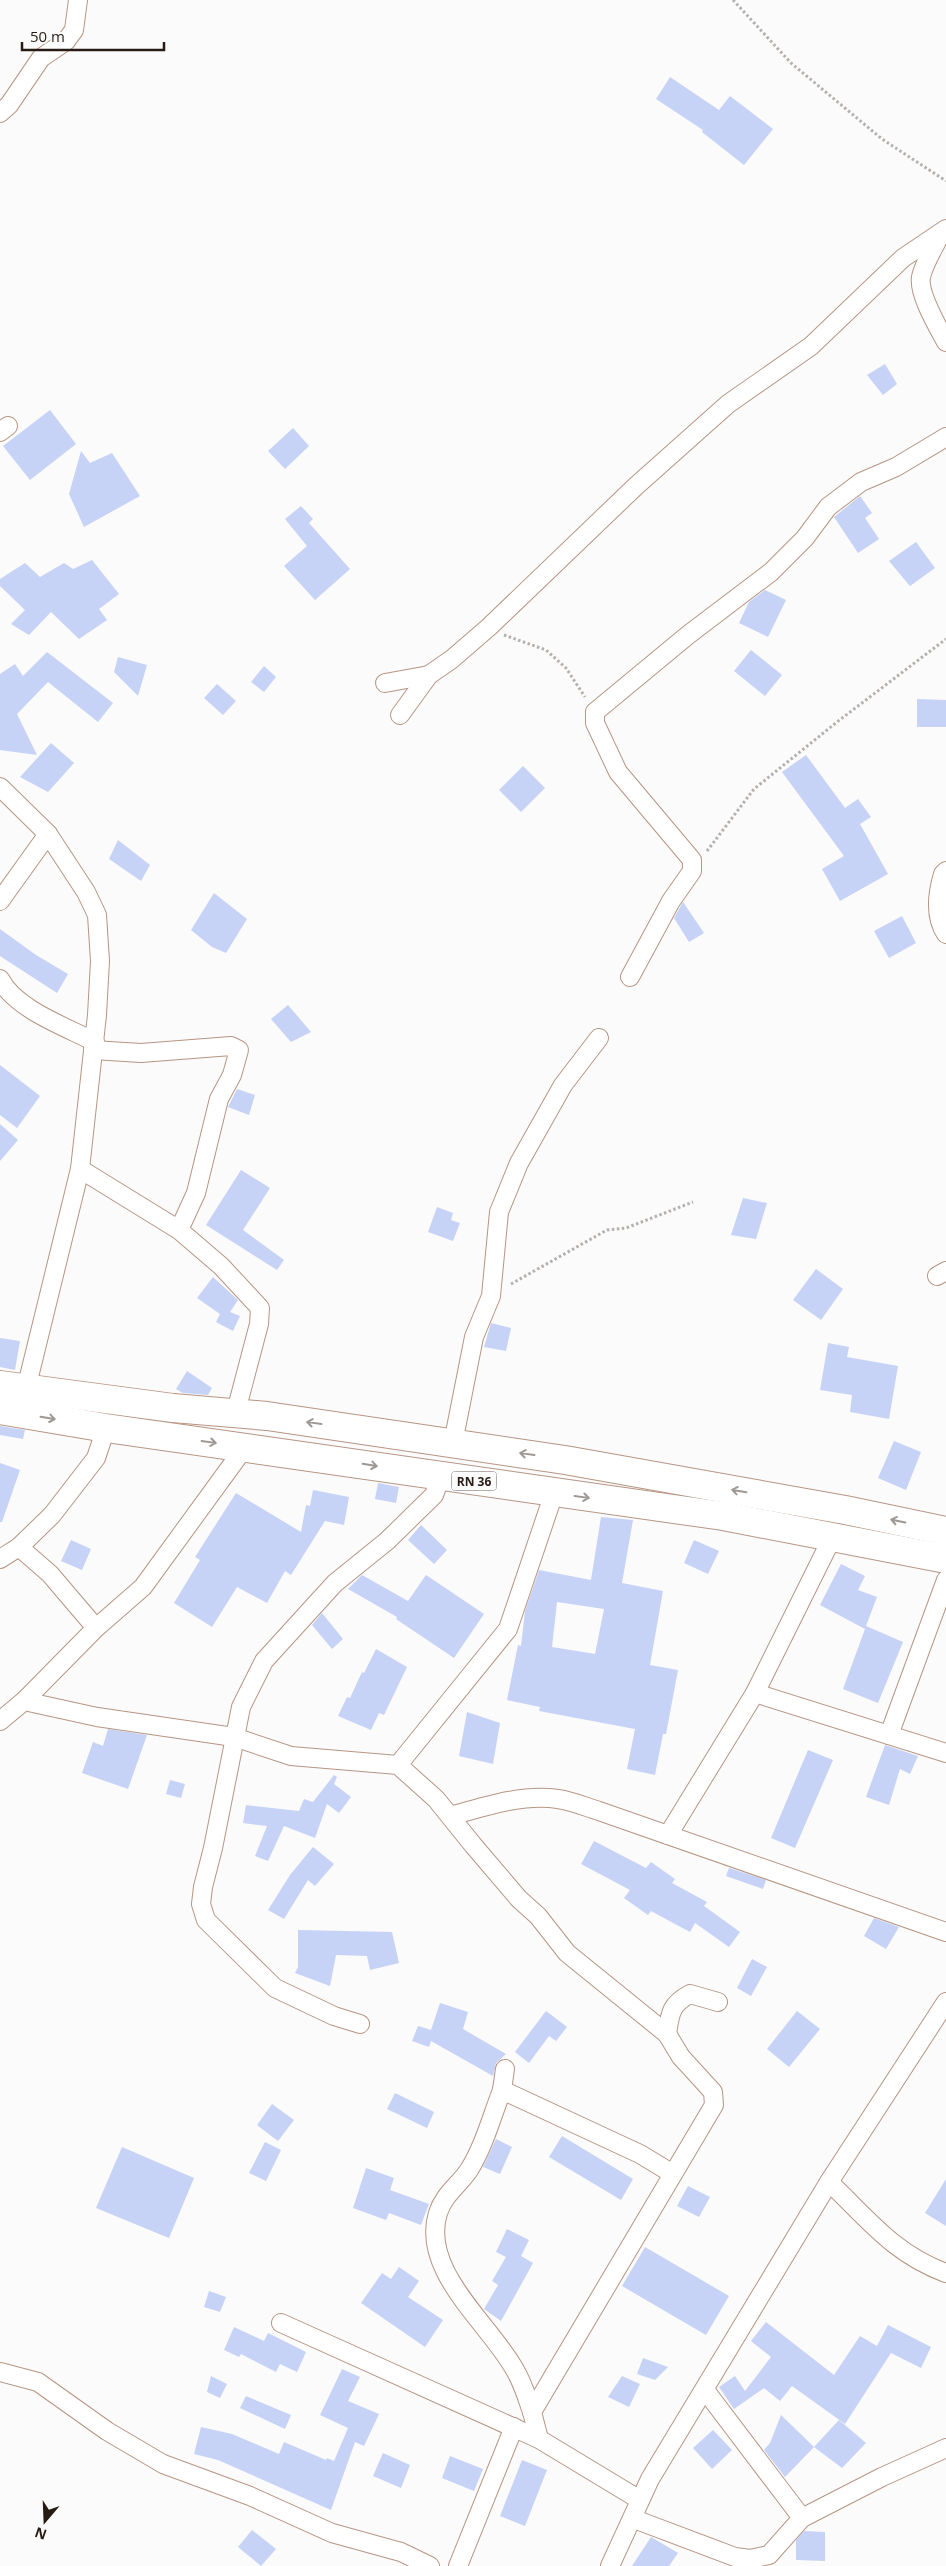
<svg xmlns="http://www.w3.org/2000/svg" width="946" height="2566" font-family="'Open Sans',sans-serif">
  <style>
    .building { fill: #c6d3f7; fill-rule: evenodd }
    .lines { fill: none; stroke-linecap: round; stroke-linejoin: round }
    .street-casing { stroke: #b79583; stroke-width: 20 }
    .primary-casing { stroke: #b79583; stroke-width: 30 }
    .path { stroke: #b4b0ad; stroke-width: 3; stroke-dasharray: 2.5 2.5; stroke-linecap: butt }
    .street { stroke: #fff; stroke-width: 18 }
    .primary { stroke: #fff; stroke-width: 28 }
    .oneway { stroke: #9e9895 }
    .labels { text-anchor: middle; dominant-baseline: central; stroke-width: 5; stroke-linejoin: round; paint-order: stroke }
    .shield { fill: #fbfbfb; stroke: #675e59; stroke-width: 1 }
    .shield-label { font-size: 12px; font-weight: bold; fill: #281b14 }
  </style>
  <rect width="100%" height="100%" fill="#fbfbfb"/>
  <g class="building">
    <path d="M670,77L719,110L730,96L773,129L744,165L702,132L703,130L656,99Z"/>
    <path d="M885,364L897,384L883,395L867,375Z"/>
    <path d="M50,410L76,444L30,480L3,446Z"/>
    <path d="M293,428L309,446L285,469L268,451Z"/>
    <path d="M81,451L90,463L112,453L140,496L84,527L69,494Z"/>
    <path d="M860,496L872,513L865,518L879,539L858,553L834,517Z"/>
    <path d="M301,506L313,519L309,523L350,569L315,600L284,566L307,546L285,519Z"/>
    <path d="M916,542L935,568L910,586L889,561Z"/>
    <path d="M92,560L119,594L99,609L107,620L79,639L51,612L29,635L11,624L25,610L0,586V579L25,563L40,577L64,563L73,569Z"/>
    <path d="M765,590L786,600L768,637L739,623L749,602Z"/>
    <path d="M751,650L782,675L765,696L734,671Z"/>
    <path d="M47,652L113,703L98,722L48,682L17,714L37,755L0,750V674L15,664L23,676Z"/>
    <path d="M118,657L147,665L138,696L114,672Z"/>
    <path d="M264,666L276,677L264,692L251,682Z"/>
    <path d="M217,684L236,701L223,715L204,698Z"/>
    <path d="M917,699L946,700V727H917Z"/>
    <path d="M51,743L74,763L48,792L20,777Z"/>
    <path d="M806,755L845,808L858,799L871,817L860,824L888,874L840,901L822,869L844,856L782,772Z"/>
    <path d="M523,766L545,788L521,812L499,790Z"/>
    <path d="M118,840L150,865L141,881L109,859Z"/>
    <path d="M214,893L247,919L226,953L212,947L191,930Z"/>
    <path d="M683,902L704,933L689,942L674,918Z"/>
    <path d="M902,916L916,943L889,958L874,931Z"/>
    <path d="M0,929L36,955L68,974L57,993L0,956Z"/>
    <path d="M288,1005L311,1032L291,1042L271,1019Z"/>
    <path d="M0,1065L40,1096L17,1128L0,1115Z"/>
    <path d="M237,1089L255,1095L249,1115L228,1107Z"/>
    <path d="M0,1124L18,1140L0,1161Z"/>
    <path d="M241,1170L270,1188L243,1230L284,1260L277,1270L206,1225Z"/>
    <path d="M743,1198L767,1203L756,1239L731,1235Z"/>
    <path d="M437,1207L453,1213L451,1220L460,1223L453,1241L428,1232Z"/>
    <path d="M816,1269L843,1289L821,1320L793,1300Z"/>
    <path d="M213,1277L238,1300L230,1312L240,1316L233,1331L216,1322L220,1314L197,1298Z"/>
    <path d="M491,1323L511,1328L506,1351L484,1347Z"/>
    <path d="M0,1338L20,1341L15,1370L0,1367Z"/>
    <path d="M828,1343L849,1347L847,1357L898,1366L889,1419L850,1412L852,1395L820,1390Z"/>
    <path d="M187,1371L212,1388L208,1395L183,1393L176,1389Z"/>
    <path d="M0,1426L25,1430L23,1439L0,1435Z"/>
    <path d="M894,1441L921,1452L906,1490L878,1478Z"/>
    <path d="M0,1463L20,1470L2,1522H0Z"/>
    <path d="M378,1483L399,1487L396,1503L375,1499Z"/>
    <path d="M313,1490L349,1497L344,1525L325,1521L291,1575L285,1571L267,1603L237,1587L212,1627L174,1603L200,1560L195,1557L236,1493L301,1532L306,1505L310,1506Z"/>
    <path d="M601,1517L633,1520L622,1583L663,1591L650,1665L678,1670L666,1734H663L655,1775L627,1769L635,1729L539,1711L540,1707L507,1700L518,1645L521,1646L525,1611L539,1570L591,1580ZM557,1602L604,1609L595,1654L552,1647Z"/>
    <path d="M421,1525L447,1550L434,1564L408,1540Z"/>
    <path d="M71,1540L91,1549L82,1570L61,1561Z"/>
    <path d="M694,1540L719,1551L708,1574L684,1563Z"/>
    <path d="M841,1564L865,1576L858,1590L877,1597L866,1626L903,1642L878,1703L843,1689L865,1629L820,1605Z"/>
    <path d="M362,1575L408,1601L426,1575L484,1614L454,1658L396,1619L397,1617L348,1589Z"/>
    <path d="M322,1613L343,1639L332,1649L312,1625Z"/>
    <path d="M376,1649L407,1667L384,1715L379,1713L371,1730L338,1716L347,1697L350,1698L362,1672L364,1673Z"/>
    <path d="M467,1712L500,1723L493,1764L459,1756Z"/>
    <path d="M108,1729L147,1735L128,1789L82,1773L93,1742L103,1746Z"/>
    <path d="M885,1745L918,1756L910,1774L900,1769L889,1805L866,1797Z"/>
    <path d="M808,1750L833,1760L795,1848L771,1838Z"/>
    <path d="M334,1775L337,1777L334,1784L351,1797L339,1813L327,1804L315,1838L284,1826L268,1861L255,1856L267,1826L243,1823L246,1805L299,1811L304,1799L313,1802Z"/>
    <path d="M170,1780L185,1784L181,1798L166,1794Z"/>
    <path d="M594,1841L646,1868L651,1862L675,1879L672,1883L707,1902L704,1906L740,1932L729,1947L695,1923L690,1932L651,1911L648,1915L624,1898L630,1890L581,1864Z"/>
    <path d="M313,1847L334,1864L315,1886L308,1880L284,1919L268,1910L290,1875Z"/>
    <path d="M729,1868L766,1880L763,1889L726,1876Z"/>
    <path d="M874,1918L899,1927L886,1949L864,1936Z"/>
    <path d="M298,1930L392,1932L399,1963L370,1970L367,1956L336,1955L330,1986L295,1973L298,1967Z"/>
    <path d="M752,1959L767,1967L751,1996L737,1988Z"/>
    <path d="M440,2003L468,2012L463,2029L506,2054L496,2063L493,2076L431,2041L429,2047L412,2041L418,2026L431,2030Z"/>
    <path d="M546,2011L567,2027L556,2041L549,2036L529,2063L515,2052Z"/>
    <path d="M797,2011L820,2029L789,2067L767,2049Z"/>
    <path d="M395,2093L434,2112L427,2128L387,2109Z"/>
    <path d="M272,2104L294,2120L278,2141L257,2125Z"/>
    <path d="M562,2136L633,2179L621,2200L549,2157Z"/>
    <path d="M496,2139L512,2147L500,2174L483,2167Z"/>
    <path d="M265,2142L281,2150L266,2181L249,2173Z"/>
    <path d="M122,2147L194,2178L169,2238L96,2208Z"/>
    <path d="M366,2168L394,2178L390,2190L429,2204L421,2225L389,2213L386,2220L353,2208Z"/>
    <path d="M946,2179V2226L925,2213Z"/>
    <path d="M688,2186L710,2197L699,2217L677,2206Z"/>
    <path d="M507,2229L529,2240L521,2256L533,2263L501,2321L484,2309L498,2285L492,2281L506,2257L496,2252Z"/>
    <path d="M645,2247L729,2296L706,2335L622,2286Z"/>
    <path d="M399,2267L419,2281L408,2297L443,2320L425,2347L361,2303L382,2273L391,2279Z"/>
    <path d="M209,2291L226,2297L220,2312L204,2307Z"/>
    <path d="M766,2322L834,2375L860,2336L877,2346L888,2325L931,2347L921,2368L891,2353L845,2424L792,2386L780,2401L764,2388L734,2409L719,2387L735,2376L745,2391L771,2357L751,2341Z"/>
    <path d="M234,2327L264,2341L268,2333L306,2352L297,2372L280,2364L276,2372L241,2354L239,2357L224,2350Z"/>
    <path d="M643,2358L668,2367L655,2380L637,2374Z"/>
    <path d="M342,2369L360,2377L348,2401L379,2414L364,2446L355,2442L331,2510L218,2460L194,2454L201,2427L232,2434L279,2454L284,2442L326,2460L327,2458L334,2461L348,2428L320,2415Z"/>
    <path d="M211,2376L227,2384L220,2398L207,2392Z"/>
    <path d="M622,2376L640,2384L629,2407L608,2397Z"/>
    <path d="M246,2396L291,2415L285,2429L240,2408Z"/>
    <path d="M781,2415L814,2447L785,2477L764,2450L770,2443Z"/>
    <path d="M839,2420L866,2443L842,2468L814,2447Z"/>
    <path d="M713,2430L732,2450L712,2469L693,2448Z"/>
    <path d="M383,2453L410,2465L401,2488L373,2476Z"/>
    <path d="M450,2456L483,2469L474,2491L442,2478Z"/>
    <path d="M522,2460L547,2470L525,2526L500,2516Z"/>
    <path d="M252,2530L276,2549L261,2566L238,2547Z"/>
    <path d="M804,2531L825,2532V2561L796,2560V2540Z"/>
    <path d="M651,2537L678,2553L669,2566H632Z"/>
  </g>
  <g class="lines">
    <g class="street-casing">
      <g id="street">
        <path d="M0,113L9,105L41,58L66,41L74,30L78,0"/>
        <path d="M940,235C934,248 924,263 921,277C918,294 938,327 946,342"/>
        <path d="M0,432L8,426"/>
        <path d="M385,683L429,675"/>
        <path d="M400,715L429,675L452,659L489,627L636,486L728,404L811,346L903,258L946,229"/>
        <path d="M0,787L48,834L86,892L97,915L100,961L97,1015L80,1169L26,1389"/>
        <path d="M946,871L943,874C937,894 934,916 946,934"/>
        <path d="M0,901L48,834"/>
        <path d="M630,977L671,901L692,871V860L618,772L595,723V712L688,635L771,572L805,538L828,507L861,482L896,467L946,437"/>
        <path d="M0,979C15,1009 66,1027 95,1042"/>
        <path d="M93,1050L141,1053L231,1046L239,1050L232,1075L219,1099L196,1193L179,1230"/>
        <path d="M80,1169L179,1230L221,1266L260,1308L259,1324L235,1415"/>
        <path d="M937,1276L946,1271"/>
        <path d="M453,1443L474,1337L491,1296L499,1212L519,1163L563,1085L599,1038"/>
        <path d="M0,1559L19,1547"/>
        <path d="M96,1628L50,1574L19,1547L52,1515L96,1458L106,1428"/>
        <path d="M755,1693L946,1753"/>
        <path d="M24,1701L97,1717L234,1737L291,1756L398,1765L436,1799L473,1845L519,1899L538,1916L567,1953L667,2034C670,2013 671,2004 690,1994L718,2002"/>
        <path d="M0,1721L24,1701L96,1628L143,1587L245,1447"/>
        <path d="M889,1735L946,1580"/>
        <path d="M398,1765L508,1629L554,1493"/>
        <path d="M451,1816C486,1806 522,1794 558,1799C572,1801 586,1807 599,1811L946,1932"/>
        <path d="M668,1835L755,1693L833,1536"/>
        <path d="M360,2024L334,2016L275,1988L206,1920L201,1904L203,1887L213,1848L241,1707L264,1661L335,1583L387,1541L434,1495L441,1476"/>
        <path d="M505,2069L502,2090L640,2154L673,2174"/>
        <path d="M502,2090C492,2116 484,2146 469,2170C459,2185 444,2194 438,2213C420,2271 490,2324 515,2370C523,2383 527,2398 532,2412"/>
        <path d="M829,2182C868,2219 894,2254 946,2273"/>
        <path d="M281,2323L539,2439L640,2500"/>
        <path d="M0,2372L38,2382L107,2431L163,2464L250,2496L332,2533L401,2552L430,2566"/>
        <path d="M705,2390L802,2518"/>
        <path d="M539,2439L532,2412L714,2105L713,2092L681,2057L667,2034"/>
        <path d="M634,2519L735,2557L750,2559L769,2555L802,2518L882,2477L946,2448"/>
        <path d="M458,2566L514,2427"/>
        <path d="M610,2566L650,2479L829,2182L946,2002"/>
      </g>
    </g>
    <g class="primary-casing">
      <g id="primary">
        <path d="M0,1385L173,1408L267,1416L565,1460L845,1510L946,1531"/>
        <path d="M0,1410L106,1428L723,1516L946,1559"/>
      </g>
    </g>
    <g class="path">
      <path d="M733,0L791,63L882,139L946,181"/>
      <path d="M504,635L546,650L566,668L585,697"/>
      <path d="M707,851L754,789L837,722L946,639"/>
      <path d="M511,1284L607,1230L626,1228L693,1202"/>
    </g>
    <use href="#street" class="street"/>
    <use href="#primary" class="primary"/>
  </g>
  <defs><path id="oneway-shaft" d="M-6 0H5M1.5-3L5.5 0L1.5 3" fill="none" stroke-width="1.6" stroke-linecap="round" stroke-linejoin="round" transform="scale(1.25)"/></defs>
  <g class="oneway">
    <use href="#oneway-shaft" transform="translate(48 1418) rotate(9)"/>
    <use href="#oneway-shaft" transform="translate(314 1423) rotate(-172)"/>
    <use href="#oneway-shaft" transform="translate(209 1442) rotate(8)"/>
    <use href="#oneway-shaft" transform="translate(527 1454) rotate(-172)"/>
    <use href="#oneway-shaft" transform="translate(370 1465) rotate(9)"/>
    <use href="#oneway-shaft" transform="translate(739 1491) rotate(-170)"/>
    <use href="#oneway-shaft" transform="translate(582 1497) rotate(8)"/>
    <use href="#oneway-shaft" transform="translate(898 1521) rotate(-168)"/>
  </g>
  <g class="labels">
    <rect class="shield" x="451.5" y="1471.5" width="45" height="19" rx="4"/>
    <g class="shield-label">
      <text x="474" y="1481">RN 36</text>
    </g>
  </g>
  <g transform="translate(45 2521) rotate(199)" stroke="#fbfbfb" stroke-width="4" paint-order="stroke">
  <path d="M0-4L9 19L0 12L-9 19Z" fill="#281b14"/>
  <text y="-8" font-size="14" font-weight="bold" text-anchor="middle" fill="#281b14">N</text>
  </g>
  <path d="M22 42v8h142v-8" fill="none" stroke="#281b14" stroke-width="2.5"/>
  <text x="30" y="42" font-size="15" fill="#281b14" stroke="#fbfbfb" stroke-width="4" paint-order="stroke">50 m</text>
</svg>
